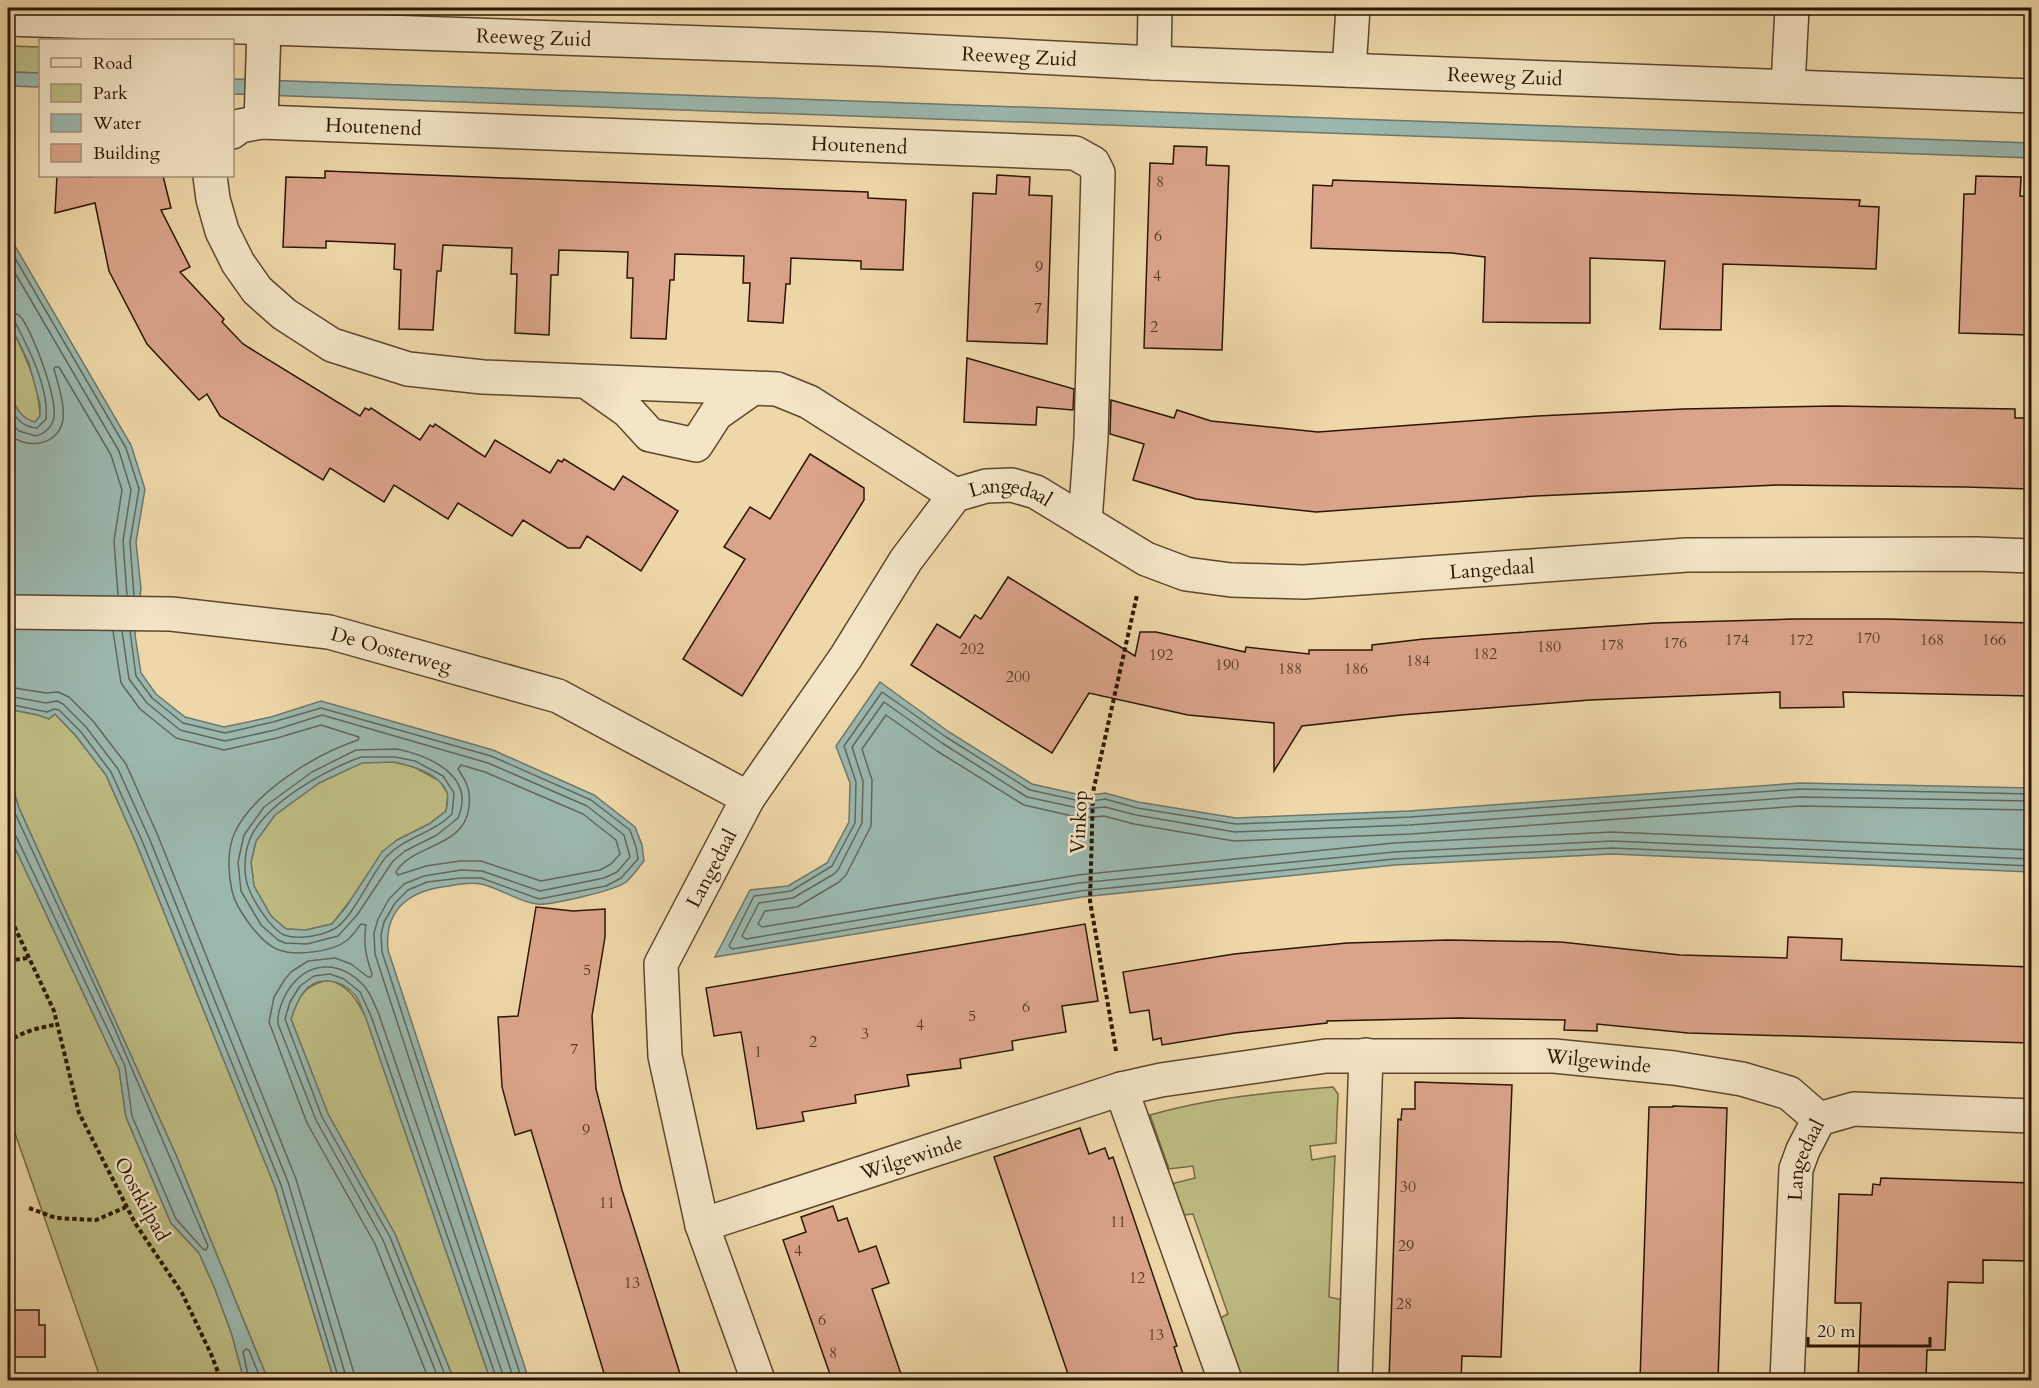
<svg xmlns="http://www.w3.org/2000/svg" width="2039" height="1388" font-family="Cardo,serif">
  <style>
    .green { fill: #bebd84; stroke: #746a44; stroke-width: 1.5 }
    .water { fill: #9bb8af; stroke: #6e776b; stroke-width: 1.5; fill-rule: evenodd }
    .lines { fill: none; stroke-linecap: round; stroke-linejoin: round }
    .shore { stroke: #63675a; stroke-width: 1.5 }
    .building { fill: #dba48a; stroke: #2b1604; stroke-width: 1.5 }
    .minor-casing { stroke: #5c462d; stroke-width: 36 }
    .path { stroke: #2b1604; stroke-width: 4; stroke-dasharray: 4.5 3; stroke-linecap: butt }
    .minor { stroke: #f4e5c6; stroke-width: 33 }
    .labels { text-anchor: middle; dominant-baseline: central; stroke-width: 5; stroke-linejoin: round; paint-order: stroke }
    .number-label { font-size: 16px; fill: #573a26 }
    .street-label { font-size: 20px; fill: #2b1604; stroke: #f4e5c6 }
  </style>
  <rect width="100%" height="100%" fill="#eed7a8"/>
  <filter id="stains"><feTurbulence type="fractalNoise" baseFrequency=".00333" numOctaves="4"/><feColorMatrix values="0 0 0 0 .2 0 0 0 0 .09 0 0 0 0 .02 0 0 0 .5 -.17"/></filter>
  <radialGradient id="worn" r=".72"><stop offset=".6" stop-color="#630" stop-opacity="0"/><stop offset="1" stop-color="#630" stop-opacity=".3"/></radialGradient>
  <g class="green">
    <path d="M8,46L40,47V73L8,72Z"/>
    <path d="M8,320C23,351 39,382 40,416L35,422L26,420L19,412L8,391Z"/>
    <path d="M8,709L38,715L49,719L55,714L76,736L106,775L137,845L275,1187L334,1380H268L176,1155L19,808L8,773Z"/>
    <path d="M362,762H394L414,767L440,781L448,794L446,811L429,824L397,840L332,924L306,930L286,929L271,916L254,886L251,862L256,841L275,815L319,783Z"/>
    <path d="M8,833L119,1069L126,1117L171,1223L199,1253L215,1289L232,1335L244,1380H101L8,1113Z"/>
    <path d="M330,980C350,987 357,1000 366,1018L489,1376L488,1380H454L395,1234L328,1114L291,1019C298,996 305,984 330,980Z"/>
    <path d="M1333,1087L1338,1094L1336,1143L1310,1146L1312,1160L1335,1156L1329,1297L1343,1300L1341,1375L1328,1376V1380H1240L1218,1319L1228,1314L1193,1214L1184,1215L1171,1184L1195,1178L1193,1166L1169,1169L1150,1115C1209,1098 1271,1092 1333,1087Z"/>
  </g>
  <g class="water">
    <path d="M8,72L40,73V87L8,86Z"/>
    <path d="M233,79L2031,143L2032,158L233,94Z"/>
    <path d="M8,234L131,445L145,489L136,542L141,589L135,635L141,673L156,694L185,717L224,727L271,717L321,701L493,750L594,795L635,827L642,845L644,861C638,868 633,876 626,882C616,890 549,906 537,904C518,902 500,888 481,884C471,882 459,884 449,886C411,890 384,908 388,950L529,1380H488L489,1376L366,1018C363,1012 360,1002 356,996C342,979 317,974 303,993C297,1001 294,1010 291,1019L328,1114L395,1234L454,1380H334L275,1187L137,845L106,775L76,736L55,714L49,719L38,715L8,709V391C15,405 19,418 35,422L40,416V404L29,363L8,320ZM394,762C413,766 439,773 447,792C449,797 447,805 446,811L429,824L397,840L382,852L346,907L332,924L306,930L286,929L271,916L254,886L251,862L256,841L275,815L319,783L362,763Z"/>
    <path d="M880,682L949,732L1032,784L1085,796L1105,793L1138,802L1236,818L1409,811L1800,783L2031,788V872L1612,854L1395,865L1082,897L715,957L750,890L788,886L827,863L849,822L850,783L836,746Z"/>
    <path d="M8,773L19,808L176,1155L268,1380H244L232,1335L215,1289L199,1253L171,1223L126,1117L119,1069L8,833Z"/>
  </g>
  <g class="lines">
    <g class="shore">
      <path d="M8,246L126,448L139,489L130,542L134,596"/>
      <path d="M8,261L119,451L131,490L123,541L127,595"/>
      <path d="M8,312C12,312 16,313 20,316C33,331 60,404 53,421C50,429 43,434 36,436L19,431L8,420"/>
      <path d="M8,319L15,322C29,349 49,388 46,419L37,428C21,427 15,417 8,404"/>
      <path d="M8,433C25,450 58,447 63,420C65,403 58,385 54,369L55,367H59L111,455L122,490L114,541L118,595"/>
      <path d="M113,631L121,683L140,709L176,738L224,750L277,738L321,725L359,737L358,740C316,754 255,791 235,832C227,849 228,873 232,891C236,909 261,944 279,950C295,956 332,952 346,941C352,937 356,930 361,924L366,925C363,943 366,957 372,974L371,977H368L351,964L335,958L308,961L291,972L285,979L274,997L269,1022L307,1123L375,1244L429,1380"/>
      <path d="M122,631L129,679L147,703L180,730L225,741L275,730L322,715L488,763L587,806L624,835L630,857L617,872L604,878L540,891L482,871L461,870L424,876L404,884L389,899L378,919L374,933L375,954L514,1380"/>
      <path d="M130,631L136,676L152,698L183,723L225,733L273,722L321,708L491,756L591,800L630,830L636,847L638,859L621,878L606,886L539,899L481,878H461L427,882L408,890L395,903L384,922L381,935L382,952L522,1380"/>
      <path d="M8,687L46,693L58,692L69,697L93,721L126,764L158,836L296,1179L356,1380"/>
      <path d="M8,696L46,703L57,701L63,704L86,727L118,769L150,840L288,1182L347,1380"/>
      <path d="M8,704L47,712L54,709L59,710L81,732L111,772L143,843L281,1185L339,1380"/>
      <path d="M397,749C430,756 476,776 458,818L437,835L405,851L393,861L357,915L338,936L307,944L285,943L278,940L261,925L241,891L238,862L244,835L264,807L312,772L356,750Z"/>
      <path d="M361,757H395L415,761L443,776L454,793L452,814C434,833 405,837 387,856C372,872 352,920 334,929C321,936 298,940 284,935C271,929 254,902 249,889C243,875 244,853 250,839C265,803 326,770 361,757Z"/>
      <path d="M461,765L485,772L583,814L616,840L620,854L611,864L600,870L541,881L481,861H460L426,866L398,875L396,872C412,844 465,848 469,807C471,790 467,783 458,769Z"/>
      <path d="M8,792L14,811L114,1027L208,1246L206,1250L203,1249L176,1219L132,1116L125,1066L16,836L12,833L8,832"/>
      <path d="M2032,794L1800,789L1410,817L1236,824L1137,808L1105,799L1085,802L1030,790L946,737L882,692L844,746L856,782L855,823L832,866L791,891L754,896L729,946L732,949L1080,891L1394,859L1612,848L2032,866"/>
      <path d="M2032,801L1800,797L1410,825L1235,832L1136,815L1105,807L1083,809L1027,797L942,743L884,702L852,747L863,781L862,823L838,870L834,874L793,898L759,903L742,936L746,939L1079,883L1394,852L1612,841L2032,859"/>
      <path d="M2032,810L1800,806L1411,834L1234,841L1134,824L1104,816L1081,818L1024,805L937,751L886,715L862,749L872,780L871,826L846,875L839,882L797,907L765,911L758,924L762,927L1078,875L1394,843L1612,832L2032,850"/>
      <path d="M249,1380L243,1352L246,1349L249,1350L261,1380"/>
      <path d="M439,1380L383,1240L316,1120L278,1024C277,1013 282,1001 287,992C307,960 340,959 365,987C371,994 374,1004 378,1012L502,1372V1380"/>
      <path d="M447,1380L390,1237L322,1117L285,1019L290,1002L300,986L314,976L330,974L344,979L360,992L371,1016L495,1374V1380"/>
    </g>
  </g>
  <g class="building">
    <path d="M1174,146L1207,147L1206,165L1229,166L1222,350L1144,348L1150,163L1173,164Z"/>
    <path d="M325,171L868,192V198L906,200L903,270L861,269V261L791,258L790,284H786L783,323L748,321L750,283H743L744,256L675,254L674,280H670L666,339L631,338L633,278H627L628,252L559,250L558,275H551L549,335L515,333L517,274H511L512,248L443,245L441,271H437L433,330L399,329L401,270L394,269L395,244L326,241V248L283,247L286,177L325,178Z"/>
    <path d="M997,175L1030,177L1029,195L1052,196L1047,344L967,341L973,193L996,194Z"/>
    <path d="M57,176L93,177V176H163L171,208L161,210L190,267L180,272L224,319L222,322L243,344L360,416L365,408L369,410L371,408L420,440L430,425L433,427L435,424L485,457L495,440L550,473L558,460L562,462L564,459L614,490L623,476L678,511L641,571L587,536L580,548H568L523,520L512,536L458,503L448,519L394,485L384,502L330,468L323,480L220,416L207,394L199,400L147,344L109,271L95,203L55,213Z"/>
    <path d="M1976,176L2021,177L2020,196L2031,197L2030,335L1959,333L1964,194H1975Z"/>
    <path d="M1333,180L1860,200L1859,206L1879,207L1876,269L1723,264L1721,330L1660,329L1665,261L1590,258V323L1483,322L1485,257L1452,253L1311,248L1313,185L1332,186Z"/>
    <path d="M967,358L1074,389L1073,410L1037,407L1036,425L964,422Z"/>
    <path d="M1111,400L1174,418L1177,410L1211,421L1318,432L1538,416L1683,409L1834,406L2015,409V418H2031V489L1965,487L1777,485L1536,496L1316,512L1196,499L1133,480L1144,444L1110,434Z"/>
    <path d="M810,454L864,488V500L742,696L683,659L745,559L724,547L750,507L770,519Z"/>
    <path d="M1008,577L1135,656L1140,632H1156L1245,652L1246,647L1309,654V650H1372V645L1424,639L1655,623L1794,619H1886L2031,623V696L1843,692L1844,707L1780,708V692L1590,700L1401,715L1302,726L1274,771V723L1188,715L1089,693L1052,753L911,665L937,624L960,638L975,615L981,619Z"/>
    <path d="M536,907L573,911L605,909V937L592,1016L596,1089L622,1190L682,1380H606L531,1130L515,1135L502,1087L498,1017L518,1016Z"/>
    <path d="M1085,924L1098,1001L1062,1006L1066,1032L1012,1041L1013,1050L960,1059L961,1068L907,1075L909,1086L855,1095L856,1103L802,1112L804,1121L757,1129L741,1032L714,1036L706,988Z"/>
    <path d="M1788,937L1842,939L1841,960L2031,967V1043L1688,1033L1597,1024V1031L1564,1030L1565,1020L1458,1018L1327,1021V1023L1235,1033L1162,1045L1161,1038L1153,1040L1149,1010L1130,1013L1123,972L1234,954L1347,943L1448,940L1561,942L1680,955L1787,958Z"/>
    <path d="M1415,1082L1512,1085L1501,1357L1462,1356L1461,1380H1389L1398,1119L1401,1120L1402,1109H1415Z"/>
    <path d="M1673,1106L1727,1108L1718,1380H1640L1649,1107H1673Z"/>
    <path d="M1080,1128L1089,1154L1105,1148L1109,1159L1113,1157L1177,1346L1174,1347L1185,1380H1070L994,1157Z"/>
    <path d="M1881,1178L2031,1183V1261L1983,1260V1283L1948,1282L1945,1350H1927L1926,1380H1858L1861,1303H1835L1839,1194L1872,1195L1873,1184L1880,1185Z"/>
    <path d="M833,1206L838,1221L847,1218L859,1252L876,1246L889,1283L872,1289L903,1380H832L783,1240L806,1232L801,1217Z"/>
    <path d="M8,1310H39V1325H45V1357H8Z"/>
  </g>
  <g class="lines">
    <g class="minor-casing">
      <g id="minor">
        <path id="s1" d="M8,19L878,49L1154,63L2032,96"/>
        <path d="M1154,63L1155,8"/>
        <path d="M1349,70L1353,8"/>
        <path d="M1788,86L1792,8"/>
        <path d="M261,122L264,28"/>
        <path id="s2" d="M232,132L240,126L261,122L1075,153L1093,163L1098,173L1091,438L1085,522"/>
        <path d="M210,176L213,199L222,231L238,263L257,290L284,314L332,345L408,369L483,377L777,389L809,402L955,495"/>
        <path d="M587,382L628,411L650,435L696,445L716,414L753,388"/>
        <path id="s3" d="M8,612L171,614L329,632L558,696L748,798"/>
        <path d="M1121,1089L1225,1380"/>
        <path id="s4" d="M702,1225L1121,1089L1161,1080L1326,1056H1554L1674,1068L1742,1079L1789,1093L1819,1119"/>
        <path id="s5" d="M758,1380L702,1225L665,1056L661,964L748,798L846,657L906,560L955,495L986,486L1012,485L1036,492L1146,559L1186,574L1231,580L1304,582L1687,555L1976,554L2032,556"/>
        <path d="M1355,1380L1366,1055"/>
        <path id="s6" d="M1787,1380L1796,1169L1803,1150L1819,1119L1854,1109L2032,1116"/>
      </g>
    </g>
    <g class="path">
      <path d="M8,913L54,1011L79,1113L135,1223L182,1293L211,1354L221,1380"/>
      <path d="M8,961L27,958"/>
      <path d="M8,1043C20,1031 41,1028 57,1024"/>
      <path d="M1116,1051L1090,901L1093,792L1137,595"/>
      <path d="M29,1208L56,1218L96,1220L126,1207"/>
    </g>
    <use href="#minor" class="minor"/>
  </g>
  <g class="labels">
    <g class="number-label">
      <text x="1160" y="182">8</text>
      <text x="1158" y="236">6</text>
      <text x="1039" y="267">9</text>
      <text x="1157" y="276">4</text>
      <text x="1038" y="308">7</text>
      <text x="1154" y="327">2</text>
      <text x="1868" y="638">170</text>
      <text x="1737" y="640">174</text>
      <text x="1801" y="640">172</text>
      <text x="1932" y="640">168</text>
      <text x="1994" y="640">166</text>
      <text x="1675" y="643">176</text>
      <text x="1612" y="645">178</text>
      <text x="1549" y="647">180</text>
      <text x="972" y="649">202</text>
      <text x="1485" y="654">182</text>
      <text x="1161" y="655">192</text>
      <text x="1418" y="661">184</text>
      <text x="1227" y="665">190</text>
      <text x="1290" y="669">188</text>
      <text x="1356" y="669">186</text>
      <text x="1018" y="677">200</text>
      <text x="587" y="970">5</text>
      <text x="1026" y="1007">6</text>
      <text x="972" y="1016">5</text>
      <text x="920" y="1025">4</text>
      <text x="865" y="1034">3</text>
      <text x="813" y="1042">2</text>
      <text x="574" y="1049">7</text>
      <text x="758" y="1052">1</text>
      <text x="586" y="1130">9</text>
      <text x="1408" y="1187">30</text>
      <text x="607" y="1203">11</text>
      <text x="1118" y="1222">11</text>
      <text x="1406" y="1246">29</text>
      <text x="798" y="1251">4</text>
      <text x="1137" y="1278">12</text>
      <text x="632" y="1283">13</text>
      <text x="1404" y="1304">28</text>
      <text x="822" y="1320">6</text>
      <text x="1156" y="1335">13</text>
      <text x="833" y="1353">8</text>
    </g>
    <g class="street-label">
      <text stroke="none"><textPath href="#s1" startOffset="526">Reeweg Zuid</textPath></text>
      <text stroke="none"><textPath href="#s1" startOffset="1012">Reeweg Zuid</textPath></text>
      <text stroke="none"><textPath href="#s1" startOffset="1498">Reeweg Zuid</textPath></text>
      <text stroke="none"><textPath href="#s2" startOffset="144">Houtenend</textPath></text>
      <text stroke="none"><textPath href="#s2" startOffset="630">Houtenend</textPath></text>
      <text stroke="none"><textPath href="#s5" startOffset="1042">Langedaal</textPath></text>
      <text stroke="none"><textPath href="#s5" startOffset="1546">Langedaal</textPath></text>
      <text stroke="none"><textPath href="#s3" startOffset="387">De Oosterweg</textPath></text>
      <text transform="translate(1079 822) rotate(-87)">Vinkop</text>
      <text stroke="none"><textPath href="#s5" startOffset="538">Langedaal</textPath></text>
      <text stroke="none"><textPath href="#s4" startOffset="921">Wilgewinde</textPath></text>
      <text stroke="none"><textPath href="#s4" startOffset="220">Wilgewinde</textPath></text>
      <text stroke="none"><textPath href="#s6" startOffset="222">Langedaal</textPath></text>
      <text transform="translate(142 1199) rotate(61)">Oostkilpad</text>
    </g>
  </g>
  <rect width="2039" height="1388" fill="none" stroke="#eed7a8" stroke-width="30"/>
  <rect x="9" y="9" width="2021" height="1370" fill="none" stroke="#2b1604" stroke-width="3"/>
  <rect x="15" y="15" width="2009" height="1358" fill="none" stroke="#2b1604" stroke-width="1.5"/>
  <rect x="39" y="39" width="195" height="138" fill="#f4e5c6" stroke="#a49278" stroke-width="1.5"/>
  <rect x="51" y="58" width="30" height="9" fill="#f4e5c6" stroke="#a49278" stroke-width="1.5"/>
  <text x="93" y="69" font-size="18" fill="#2b1604">Road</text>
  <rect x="51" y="84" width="30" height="18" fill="#bebd84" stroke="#a49278" stroke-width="1.5"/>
  <text x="93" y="99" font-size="18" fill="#2b1604">Park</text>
  <rect x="51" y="114" width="30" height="18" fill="#9bb8af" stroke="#a49278" stroke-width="1.5"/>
  <text x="93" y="129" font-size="18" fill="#2b1604">Water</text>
  <rect x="51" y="144" width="30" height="18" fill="#dba48a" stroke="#a49278" stroke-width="1.5"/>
  <text x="93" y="159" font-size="18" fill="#2b1604">Building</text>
  <path d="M1808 1337v9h122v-9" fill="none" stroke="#2b1604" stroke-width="3"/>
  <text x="1817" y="1337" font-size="18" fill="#2b1604" stroke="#f4e5c6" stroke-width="4.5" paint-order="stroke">20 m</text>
  <rect width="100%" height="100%" filter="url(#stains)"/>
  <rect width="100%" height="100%" fill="url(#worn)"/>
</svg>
